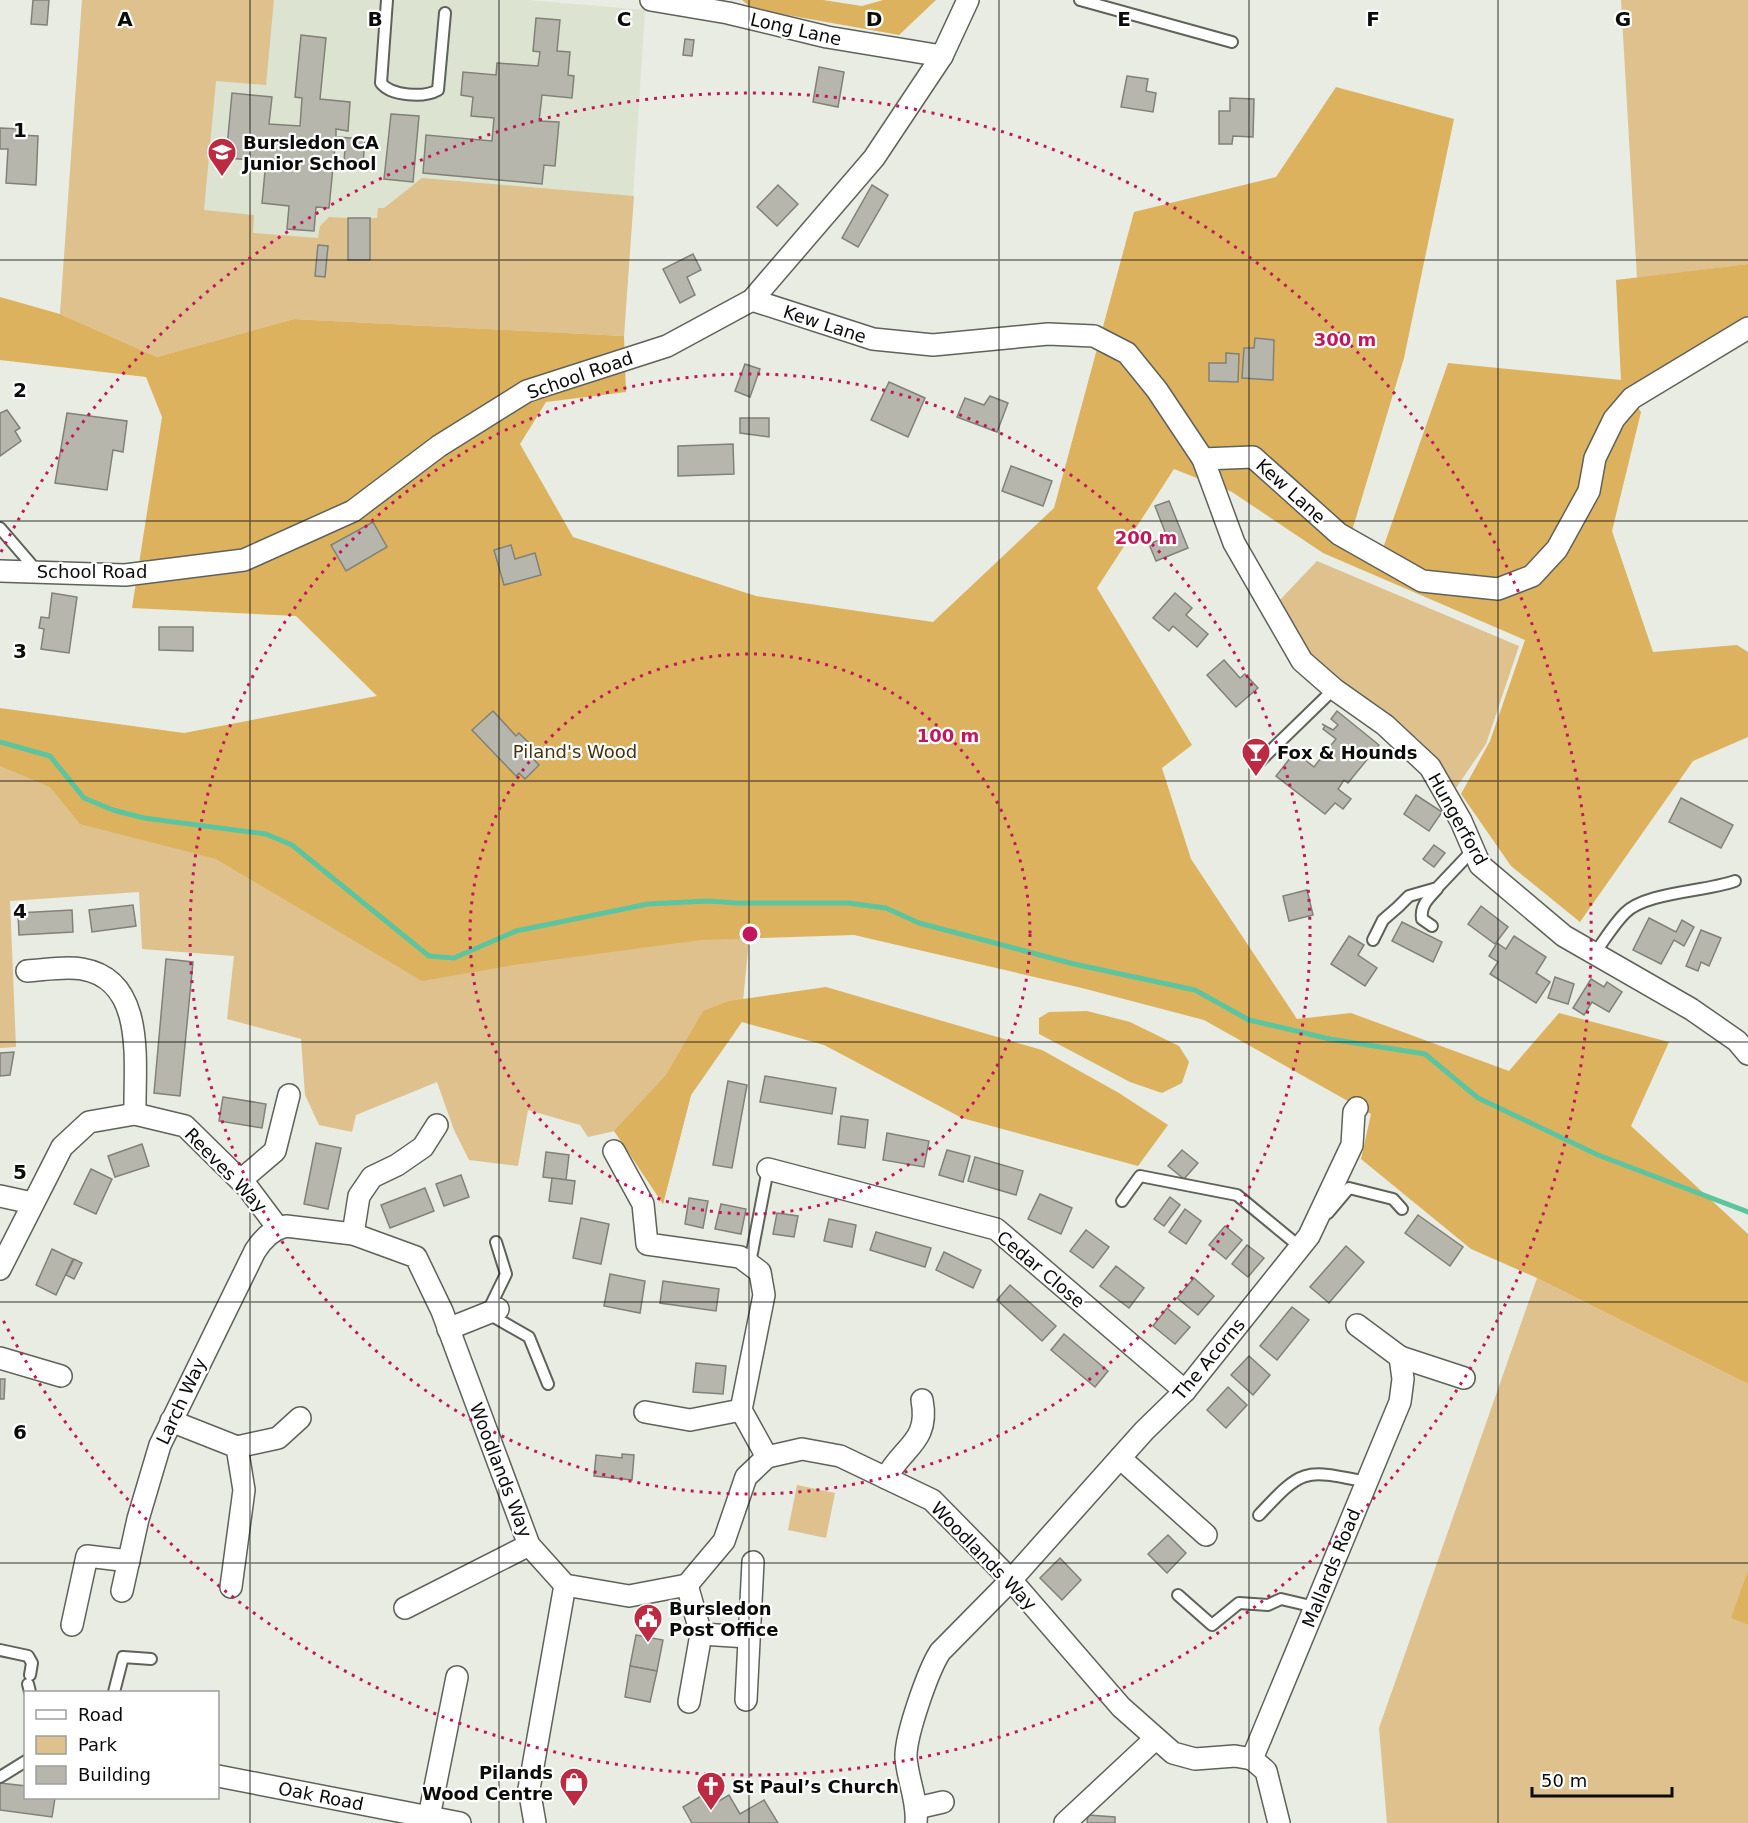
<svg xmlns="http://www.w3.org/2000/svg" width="1748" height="1823" font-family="'DejaVu Sans',sans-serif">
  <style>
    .built { fill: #dce3d1 }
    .green { fill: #dec18d }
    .forest { fill: #ddb25f }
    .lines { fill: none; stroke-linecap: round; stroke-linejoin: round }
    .stream { stroke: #5cc59f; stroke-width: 5 }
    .building { fill: #b7b6ac; stroke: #818177; stroke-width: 1.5 }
    .service-casing { stroke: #5e6259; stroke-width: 14 }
    .minor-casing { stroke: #5e6259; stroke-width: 24 }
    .service { stroke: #fff; stroke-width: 10 }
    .minor { stroke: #fff; stroke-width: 21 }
    .grid { fill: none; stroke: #0b0c09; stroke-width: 1.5; stroke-opacity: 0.55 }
    .ring { fill: none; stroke: #c2185b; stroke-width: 3; stroke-dasharray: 3 6 }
    .labels { text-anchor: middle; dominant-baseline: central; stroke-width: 4.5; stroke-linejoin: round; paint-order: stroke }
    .street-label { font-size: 18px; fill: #0b0c09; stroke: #fff }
    .poi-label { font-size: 18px; font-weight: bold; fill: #0b0c09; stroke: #fff; text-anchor: start }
    .park-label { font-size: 18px; fill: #44320d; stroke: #fff }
    .grid-label { font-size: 20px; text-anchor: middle; font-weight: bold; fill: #0b0c09; stroke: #fff; stroke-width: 4.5; stroke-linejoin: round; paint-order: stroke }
    .centre { fill: #c2185b; stroke: #fff; stroke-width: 3 }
    .ring-label { font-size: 18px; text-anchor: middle; font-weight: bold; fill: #c2185b; stroke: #fff; stroke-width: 4.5; stroke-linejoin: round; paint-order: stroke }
  </style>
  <rect width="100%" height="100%" fill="#e8ece2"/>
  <path class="built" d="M82,0H527L645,10L624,336L294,319L157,357L60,314Z"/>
  <g class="green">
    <path d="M82,0H274L266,85L216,81L204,210L254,215L253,233L318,238L320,226L329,217L348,218V260H370V218H377L378,208H384L422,178L634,196L624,336L294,319L157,357L60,314Z"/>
    <path d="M1621,0H1748V264L1637,278Z"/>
    <path d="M1317,561L1519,646L1486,744L1456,788L1418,739L1316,662L1278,602Z"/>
    <path d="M0,745L752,909L741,1022L691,1095L663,1204L615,1131L588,1137L580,1125L528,1110L518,1166L469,1160L454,1130L437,1082L356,1115L352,1132L319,1125L305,1095L301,1039L227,1019L234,956L142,949L139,892L10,901L16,1047L0,1048Z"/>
    <path d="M1537,1278L1748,1384V1570L1732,1618L1748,1625V1823H1387L1379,1728Z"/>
    <path d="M797,1485L835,1493L826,1538L788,1530Z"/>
  </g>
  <g class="forest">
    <path d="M742,0H823L862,6L883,0H936L899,35L753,9Z"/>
    <path d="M1336,87L1454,119L1404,358L1351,534L1382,551L1448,363L1621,380L1616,280L1748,264V321L1627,392L1641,412L1612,531L1653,652L1737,645L1748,652V737L1693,761L1580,922L1511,866L1461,794L1490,741L1525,640L1323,553L1232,492L1174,469L1097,588L1192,745L1162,768L1191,859L1297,1019L1351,1013L1509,1071L1559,1013L1669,1042L1631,1126L1748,1234V1384L1537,1278L1471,1249L1361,1159L1371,1114L1204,1020L1082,988L854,935L701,940L514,965L422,981L216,859L80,824L50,787L0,766V708L184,733L377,696L296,616L132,608L162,417L146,377L0,360V297L60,314L157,357L294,319L624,336L626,392L546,402L520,444L573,537L756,596L933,622L1054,508L1134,212L1276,177Z"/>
    <path d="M826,987L1042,1050L1119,1093L1168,1125L1138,1166L962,1118L824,1045L742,1022L691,1095L663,1204L614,1131L666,1075L703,1011L729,1001Z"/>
    <path d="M1087,1011L1130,1022L1179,1046L1189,1062L1182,1083L1162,1093L1130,1082L1039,1034V1018L1049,1012Z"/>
    <path d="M1748,1570V1625L1731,1618Z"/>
  </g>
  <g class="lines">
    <path class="stream" d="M0,742L50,756L84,798L113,810L144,818L266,834L292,845L429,956L454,958L516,931L648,904L708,901L737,903H848L886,908L919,923L1074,964L1195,990L1249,1020L1330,1039L1425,1054L1478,1098L1598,1155L1748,1212"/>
  </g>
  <g class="building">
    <path d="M33,0H49L47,25L31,24Z"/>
    <path d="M536,18L560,20L557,51L570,52L568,75L574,76L572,98L542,95L539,121L559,122L555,166L544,165L542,184L423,173L426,135L492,141L494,118L471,116L473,97L461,95L463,72L496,75L497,63L538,66L540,52L533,51Z"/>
    <path d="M301,35L326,38L320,99L350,102L348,131L336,129V137L365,139L363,164L344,162L345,148L335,147L329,208L316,207L314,231L287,229L289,206L262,203L266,161L226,158L232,93L272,97L269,124L300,126L302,98L295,97Z"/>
    <path d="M685,39L694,40L692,56L683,55Z"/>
    <path d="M819,67L844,72L838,107L813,102Z"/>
    <path d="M1127,76L1148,79L1146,91L1156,93L1153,112L1121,107Z"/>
    <path d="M1230,98L1254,99L1253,137L1233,136L1232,144H1219V111H1230Z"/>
    <path d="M391,114L419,116L413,182L384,179Z"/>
    <path d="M0,128L21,129V135L38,136L36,185L6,183L8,149H0Z"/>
    <path d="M778,185L798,204L777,226L757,207Z"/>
    <path d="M872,185L888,195L858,247L842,238Z"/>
    <rect x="348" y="218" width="22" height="42"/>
    <path d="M318,245L328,246L325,277L315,276Z"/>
    <path d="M693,254L701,270L687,277L695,295L680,303L663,269Z"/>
    <path d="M1255,338L1274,340L1273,380L1242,378L1244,348H1254Z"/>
    <path d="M1226,353L1239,354L1238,382L1209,381V363H1226Z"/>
    <path d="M745,364L760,369L750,397L735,391Z"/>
    <path d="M889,382L925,398L908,437L871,420Z"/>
    <path d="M990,396L1008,403L997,432L957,417L965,398L984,405Z"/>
    <path d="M7,410L20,428L15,431L21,441L0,456V413Z"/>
    <path d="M67,413L127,421L123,452L113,450L107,490L55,483Z"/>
    <path d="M740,418H769V437L740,433Z"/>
    <path d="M733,444L734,474L678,476V446Z"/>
    <path d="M1011,466L1052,481L1043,506L1002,491Z"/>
    <path d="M1169,501L1188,548L1156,561L1149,544L1167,537L1155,506Z"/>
    <path d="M373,522L387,547L346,571L331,545Z"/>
    <path d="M511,545L515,559L535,553L541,575L504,585L494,550Z"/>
    <path d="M52,593L77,597L69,653L41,649L44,629L39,628L41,617L49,618Z"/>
    <path d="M1175,593L1192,608L1186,615L1208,634L1197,647L1173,626L1169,631L1153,618Z"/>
    <path d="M159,627H193V651L159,650Z"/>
    <path d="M1224,660L1240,678L1245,674L1258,688L1236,707L1207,675Z"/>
    <path d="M493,711L516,736L519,733L532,746L526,751L539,765L525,779L519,773L516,776L472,730Z"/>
    <path d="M1337,711L1379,745L1348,783L1344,780L1338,789L1351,799L1343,809L1335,803L1325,814L1276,776L1295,752L1314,767L1327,750L1331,753L1328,749L1336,739L1323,729L1325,726L1322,724L1333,730L1338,725L1331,719Z"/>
    <path d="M1416,795L1442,812L1429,831L1404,814Z"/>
    <path d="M1681,798L1733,825L1721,848L1669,822Z"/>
    <path d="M1434,845L1445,853L1434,867L1423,859Z"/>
    <path d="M1307,890L1313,915L1289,921L1283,896Z"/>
    <path d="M133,905L136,926L92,932L89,910Z"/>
    <path d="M1481,906L1508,927L1495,944L1468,924Z"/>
    <path d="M72,910L73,932L19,935L18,913Z"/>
    <path d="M1649,918L1676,932L1682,920L1694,927L1684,946L1674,940L1661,964L1633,950Z"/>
    <path d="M1402,922L1442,942L1433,962L1392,941Z"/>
    <path d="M1701,930L1721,938L1709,966L1701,962L1698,971L1686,966Z"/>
    <path d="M1349,936L1364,945L1358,955L1377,968L1365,986L1331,964Z"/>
    <path d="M1514,936L1546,957L1536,973L1550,982L1536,1003L1490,974L1498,962L1489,956L1497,943L1506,949Z"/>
    <path d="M166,959L193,962L180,1096L154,1093Z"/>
    <path d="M1555,977L1574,984L1568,1004L1548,998Z"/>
    <path d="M1591,979L1604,987L1607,982L1622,992L1609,1012L1592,1002L1584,1015L1573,1008Z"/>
    <path d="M14,1052L10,1075L0,1076V1053Z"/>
    <path d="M765,1076L836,1088L832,1114L760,1102Z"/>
    <path d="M728,1081L747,1085L732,1168L713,1165Z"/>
    <path d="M223,1097L266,1104L262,1128L219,1121Z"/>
    <path d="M841,1116L868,1120L865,1148L838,1144Z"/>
    <path d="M887,1133L929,1141L924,1167L883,1160Z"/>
    <path d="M316,1143L341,1148L328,1209L304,1204Z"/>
    <path d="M142,1144L149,1166L115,1177L108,1156Z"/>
    <path d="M947,1150L970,1156L963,1182L939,1175Z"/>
    <path d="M1182,1150L1198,1163L1184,1179L1168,1166Z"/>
    <path d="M546,1152L569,1155L566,1180L543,1177Z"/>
    <path d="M975,1157L1023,1171L1016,1195L968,1181Z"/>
    <path d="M91,1169L112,1179L96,1214L74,1204Z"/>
    <path d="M461,1175L469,1197L444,1206L436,1184Z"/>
    <path d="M552,1178L575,1181L572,1204L549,1201Z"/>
    <path d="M425,1188L434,1211L390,1228L381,1205Z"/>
    <path d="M1040,1194L1072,1208L1061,1234L1028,1219Z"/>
    <path d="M1170,1197L1180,1205L1164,1226L1154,1219Z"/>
    <path d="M689,1198L708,1201L703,1228L685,1224Z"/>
    <path d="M721,1204L746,1209L741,1234L715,1229Z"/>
    <path d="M1185,1209L1201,1221L1186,1244L1169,1232Z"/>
    <path d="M777,1213L798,1216L794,1237L773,1234Z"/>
    <path d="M1418,1215L1463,1247L1450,1266L1405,1233Z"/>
    <path d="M581,1218L609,1224L601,1264L573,1258Z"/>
    <path d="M829,1219L856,1225L852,1247L824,1241Z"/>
    <path d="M1225,1226L1242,1240L1226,1259L1209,1245Z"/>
    <path d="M1086,1230L1109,1247L1093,1268L1070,1251Z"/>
    <path d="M876,1232L931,1248L925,1267L870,1250Z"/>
    <path d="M1247,1245L1264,1258L1248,1277L1232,1264Z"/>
    <path d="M1346,1246L1364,1262L1329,1303L1310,1287Z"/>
    <path d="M52,1249L73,1259L56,1295L36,1285Z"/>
    <path d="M944,1252L981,1270L973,1288L936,1270Z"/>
    <path d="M74,1259L82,1263L74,1279L66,1275Z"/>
    <path d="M1116,1266L1144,1288L1129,1308L1100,1286Z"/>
    <path d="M610,1274L645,1281L640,1313L604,1306Z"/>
    <path d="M1194,1278L1214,1296L1198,1315L1177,1298Z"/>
    <path d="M663,1281L719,1289L716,1311L660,1303Z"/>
    <path d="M1010,1285L1056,1326L1042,1341L997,1300Z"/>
    <path d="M1292,1307L1309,1320L1277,1360L1260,1346Z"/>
    <path d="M1167,1308L1190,1327L1175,1344L1153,1326Z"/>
    <path d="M1064,1334L1108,1371L1095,1387L1051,1350Z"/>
    <path d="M1249,1356L1270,1375L1253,1395L1231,1375Z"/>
    <path d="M696,1363L726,1366L723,1394L693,1392Z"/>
    <path d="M0,1379H5L4,1399H0Z"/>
    <path d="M1228,1387L1247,1405L1226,1428L1207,1410Z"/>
    <path d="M622,1454L634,1455L632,1480L594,1476L596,1455L622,1458Z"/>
    <path d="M1168,1535L1186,1553L1167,1573L1148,1554Z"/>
    <path d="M1060,1558L1081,1580L1062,1600L1040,1578Z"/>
    <path d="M636,1635L663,1640L657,1671L630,1666Z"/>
    <path d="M630,1666L657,1671L650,1702L625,1697Z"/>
    <path d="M0,1783L26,1786V1798H55L52,1817L0,1810Z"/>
    <path d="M706,1793L712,1805L729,1795L740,1814L764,1800L778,1823H692L683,1807Z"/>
    <path d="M1088,1815L1115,1817V1823H1087Z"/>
  </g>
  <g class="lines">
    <g class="service-casing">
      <g id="service">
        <path d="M387,0L381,83C391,96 424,98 438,90L445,13"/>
        <path d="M1080,0L1232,42"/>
        <path d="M0,528L37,571"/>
        <path d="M1258,763L1334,689"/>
        <path d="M1432,926L1422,919C1420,905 1429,898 1437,889"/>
        <path d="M1373,940L1383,920L1398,907L1409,896L1437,888L1474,849"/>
        <path d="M1594,954C1604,941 1613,925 1625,913C1646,892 1704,892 1735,881"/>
        <path d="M1122,1201L1140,1176L1237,1195L1300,1247"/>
        <path d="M1328,1213L1349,1188L1393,1199L1402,1209"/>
        <path d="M496,1242L506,1274L487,1313L529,1337L548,1384"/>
        <path d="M750,1263L768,1169"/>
        <path d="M1259,1515C1303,1468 1303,1469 1367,1482"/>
        <path d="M1178,1595L1212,1625L1239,1603L1268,1605L1281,1599L1315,1607"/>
        <path d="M0,1650L28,1656L32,1663L30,1675"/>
        <path d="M28,1684L30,1692"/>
        <path d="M114,1692L123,1657L151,1659"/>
        <path d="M0,1777L26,1761"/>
      </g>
    </g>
    <g class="minor-casing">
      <g id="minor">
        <path d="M651,0L728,13L827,37L942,56"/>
        <path d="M752,300L873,339L933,345L1048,334L1094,336L1127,353L1157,390L1203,459L1234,543L1302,661L1334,689L1385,725L1430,767L1461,821L1480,865L1564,936L1691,1009L1737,1041L1748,1054"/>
        <path d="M1203,459L1253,457L1339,534L1422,581L1498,589L1532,576L1557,549L1589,491L1595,458L1614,419L1632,398L1748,328"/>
        <path d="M0,571L125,575L244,560L353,511L439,446L527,391L667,346L752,300L874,158L942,56L968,0"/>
        <path d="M27,971C44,970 65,966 82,969C147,980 134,1064 135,1114"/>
        <path d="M614,1151L643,1204L647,1244L740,1257L760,1272L764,1295L741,1410L767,1457"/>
        <path d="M768,1169L996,1229L1185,1391"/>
        <path d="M241,1180L275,1151L289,1095"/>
        <path d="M0,1196L32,1203"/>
        <path d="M353,1234L359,1196L372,1177L397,1165L423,1147L437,1125"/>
        <path d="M0,1269L62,1147L89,1122L135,1114L185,1126L248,1188L278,1228"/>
        <path d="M448,1329L498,1309"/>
        <path d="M1400,1357L1464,1378"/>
        <path d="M0,1358L61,1376"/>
        <path d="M645,1412L690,1420L741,1410"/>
        <path d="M171,1421L237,1447L244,1490L231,1587"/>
        <path d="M237,1447L278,1438L300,1418"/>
        <path d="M1120,1458L1206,1535"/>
        <path d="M886,1478C903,1446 930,1442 922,1400"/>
        <path d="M687,1585L701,1634L689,1702"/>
        <path d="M122,1591L138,1519L160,1445L255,1251C262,1240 273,1229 286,1226L353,1234L416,1257L442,1311L529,1545L565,1585L629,1596L687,1585L724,1541L746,1477L767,1457L802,1449L840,1456L932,1500L1011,1580L1121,1707L1173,1753L1195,1759L1235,1756L1252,1759"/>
        <path d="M405,1608L529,1545"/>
        <path d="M72,1625L87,1556L129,1561"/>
        <path d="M701,1634L748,1637"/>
        <path d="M746,1700L753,1562"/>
        <path d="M218,1776L460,1823"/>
        <path d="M917,1808L943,1802"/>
        <path d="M429,1817L457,1677"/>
        <path d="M535,1823L529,1789L565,1585"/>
        <path d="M916,1823C918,1801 908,1781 906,1758C905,1736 928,1671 940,1652L1011,1580L1144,1431L1185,1391L1309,1236L1352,1145L1354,1112L1357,1108"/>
        <path d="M1065,1823L1155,1739"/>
        <path d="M1279,1823L1266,1771L1252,1759L1400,1402L1403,1379L1400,1357L1357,1325"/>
      </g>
    </g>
    <use href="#service" class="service"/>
    <use href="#minor" class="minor"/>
  </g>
  <path class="grid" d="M250,0V1823M499,0V1823M749,0V1823M999,0V1823M1249,0V1823M1498,0V1823M0,260H1748M0,521H1748M0,781H1748M0,1042H1748M0,1302H1748M0,1563H1748"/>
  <g class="ring">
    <circle cx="750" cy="934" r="280"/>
    <circle cx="750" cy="934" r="560"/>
    <path d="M1 552A841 841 0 1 1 1 1316"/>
  </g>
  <defs>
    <g id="school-pin" transform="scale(1.5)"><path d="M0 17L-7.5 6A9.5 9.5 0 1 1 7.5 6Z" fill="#bc2b41" stroke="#fff"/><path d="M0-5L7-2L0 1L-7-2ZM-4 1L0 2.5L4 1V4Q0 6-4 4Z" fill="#fff"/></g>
    <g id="bar-pin" transform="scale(1.5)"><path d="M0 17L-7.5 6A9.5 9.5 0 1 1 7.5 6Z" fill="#bc2b41" stroke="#fff"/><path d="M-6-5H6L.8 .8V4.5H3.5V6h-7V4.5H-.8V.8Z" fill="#fff"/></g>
    <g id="civic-pin" transform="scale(1.5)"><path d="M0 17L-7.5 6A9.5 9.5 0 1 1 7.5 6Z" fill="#bc2b41" stroke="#fff"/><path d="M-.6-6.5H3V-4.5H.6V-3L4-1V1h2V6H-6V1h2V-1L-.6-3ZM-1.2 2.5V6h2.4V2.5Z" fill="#fff"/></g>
    <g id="shop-pin" transform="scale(1.5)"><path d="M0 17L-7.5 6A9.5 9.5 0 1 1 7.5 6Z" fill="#bc2b41" stroke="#fff"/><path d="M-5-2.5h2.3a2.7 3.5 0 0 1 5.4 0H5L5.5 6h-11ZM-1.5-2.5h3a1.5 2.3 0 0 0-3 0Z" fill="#fff"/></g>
    <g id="church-pin" transform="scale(1.5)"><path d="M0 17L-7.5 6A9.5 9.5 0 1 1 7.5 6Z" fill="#bc2b41" stroke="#fff"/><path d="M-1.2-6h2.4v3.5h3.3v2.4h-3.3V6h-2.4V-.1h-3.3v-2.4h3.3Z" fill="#fff"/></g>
  </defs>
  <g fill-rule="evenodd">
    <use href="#school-pin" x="222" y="152"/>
    <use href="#bar-pin" x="1256" y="752"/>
    <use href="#civic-pin" x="648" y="1618"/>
    <use href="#shop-pin" x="574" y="1782"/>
    <use href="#church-pin" x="711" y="1786"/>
  </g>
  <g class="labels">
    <g class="street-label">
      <text transform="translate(796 29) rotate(13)">Long Lane</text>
      <text transform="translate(825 324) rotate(18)">Kew Lane</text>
      <text transform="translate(580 375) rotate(-19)">School Road</text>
      <text transform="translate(1291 491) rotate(42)">Kew Lane</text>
      <text x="92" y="571">School Road</text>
      <text transform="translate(1458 819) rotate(61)">Hungerford</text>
      <text transform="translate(226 1170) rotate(46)">Reeves Way</text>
      <text transform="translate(1041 1269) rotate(40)">Cedar Close</text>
      <text transform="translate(1209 1359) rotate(-50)">The Acorns</text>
      <text transform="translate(181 1401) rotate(-65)">Larch Way</text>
      <text transform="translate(501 1470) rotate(69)">Woodlands Way</text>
      <text transform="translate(984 1556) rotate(46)">Woodlands Way</text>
      <text transform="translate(1331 1568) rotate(-68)">Mallards Road</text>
      <text transform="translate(321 1796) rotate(11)">Oak Road</text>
    </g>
    <g class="poi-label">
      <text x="243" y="142">Bursledon CA<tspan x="243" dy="21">Junior School</tspan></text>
      <text x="1277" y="752">Fox &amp; Hounds</text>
      <text x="669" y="1608">Bursledon<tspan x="669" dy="21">Post Office</tspan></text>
      <text x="553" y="1772" text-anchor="end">Pilands<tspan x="553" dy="21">Wood Centre</tspan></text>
      <text x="732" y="1786">St Paul’s Church</text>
    </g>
    <g class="park-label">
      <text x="575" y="751">Piland's Wood</text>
    </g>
  </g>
  <g class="grid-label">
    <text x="125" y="26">A</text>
    <text x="375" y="26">B</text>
    <text x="624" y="26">C</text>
    <text x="874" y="26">D</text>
    <text x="1124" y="26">E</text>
    <text x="1373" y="26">F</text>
    <text x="1623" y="26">G</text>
    <text x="20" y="137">1</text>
    <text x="20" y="397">2</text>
    <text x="20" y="658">3</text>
    <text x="20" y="918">4</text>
    <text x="20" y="1179">5</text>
    <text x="20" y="1439">6</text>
  </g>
  <circle cx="750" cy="934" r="9" class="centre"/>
  <g class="ring-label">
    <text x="1345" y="346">300 m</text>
    <text x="1146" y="544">200 m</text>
    <text x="948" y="742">100 m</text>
  </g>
  <rect x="24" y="1691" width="195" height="108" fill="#ffffff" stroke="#9d9e9d" stroke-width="1.5"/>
  <rect x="36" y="1710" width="30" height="9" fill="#ffffff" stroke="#9d9e9d" stroke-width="1.5"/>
  <text x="78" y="1721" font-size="18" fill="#0b0c09">Road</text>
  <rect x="36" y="1736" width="30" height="18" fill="#dec18d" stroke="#9d9e9d" stroke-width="1.5"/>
  <text x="78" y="1751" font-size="18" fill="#0b0c09">Park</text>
  <rect x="36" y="1766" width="30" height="18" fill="#b7b6ac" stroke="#9d9e9d" stroke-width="1.5"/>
  <text x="78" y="1781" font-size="18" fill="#0b0c09">Building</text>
  <path d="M1532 1787v9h140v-9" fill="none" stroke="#0b0c09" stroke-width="3"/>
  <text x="1541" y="1787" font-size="18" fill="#0b0c09" stroke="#ffffff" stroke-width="4.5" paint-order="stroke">50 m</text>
</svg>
